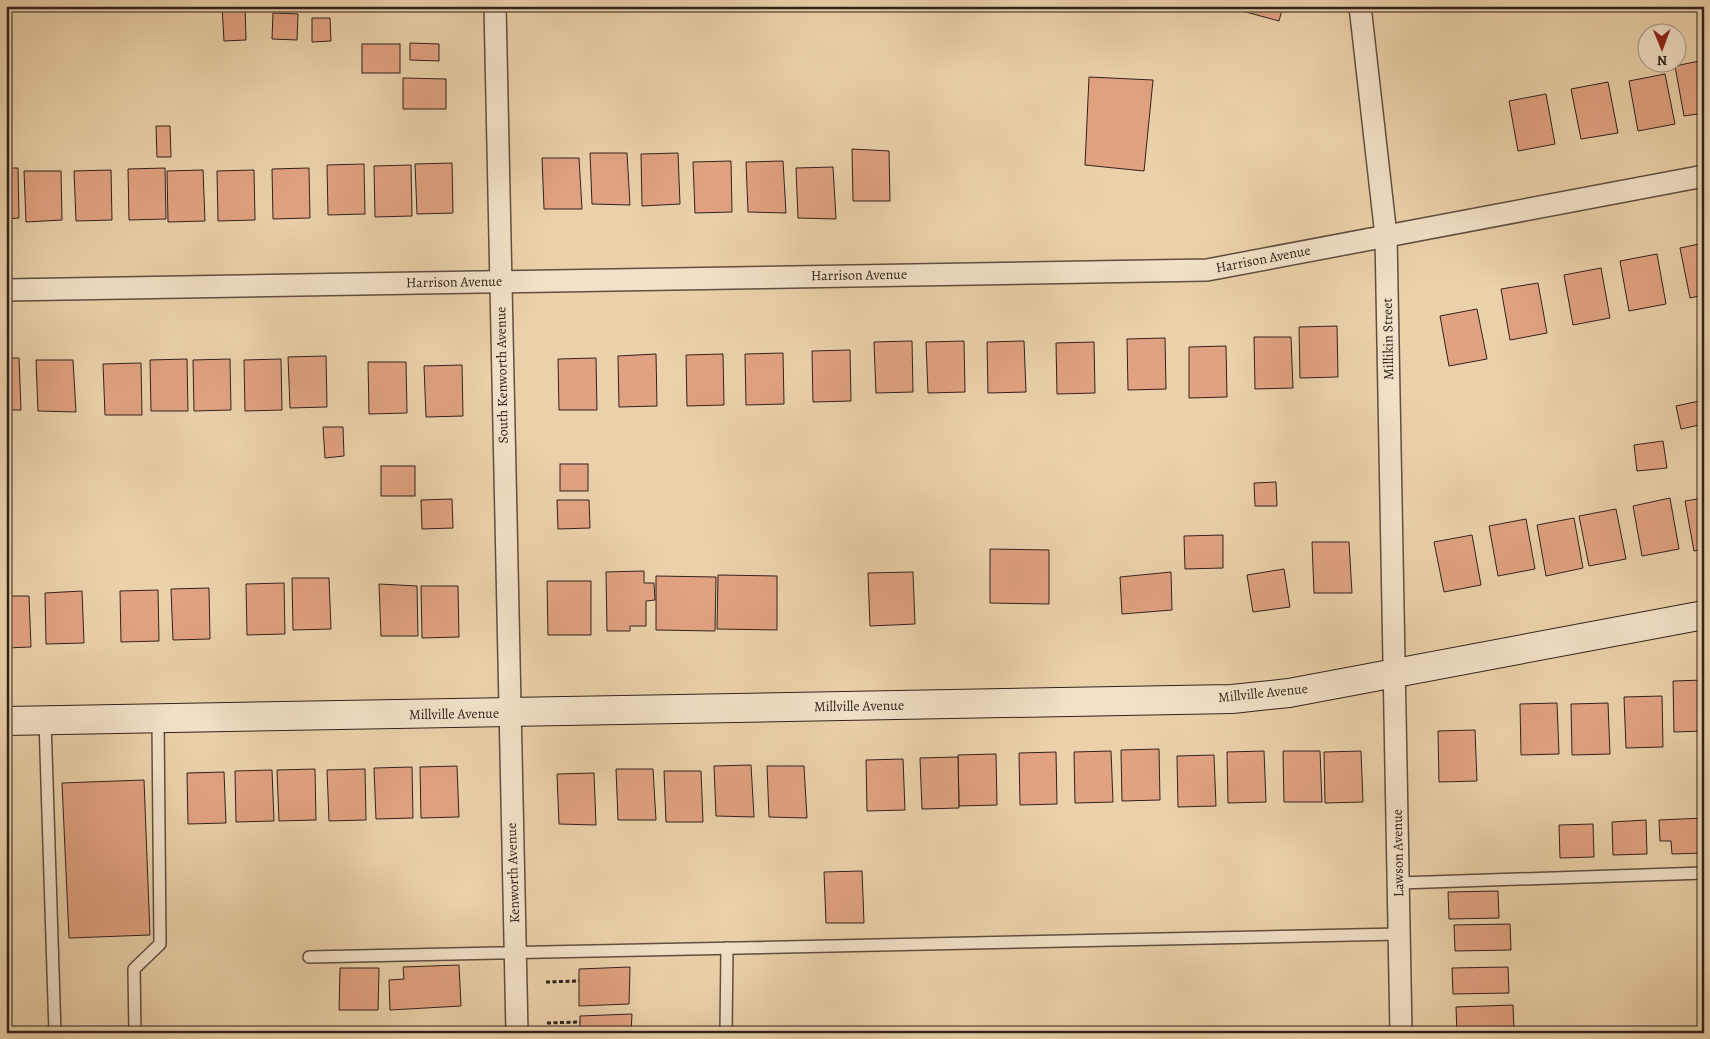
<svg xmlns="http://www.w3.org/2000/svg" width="1710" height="1039" font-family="Alegreya,serif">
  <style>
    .building { fill: #e1a281; stroke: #31221c }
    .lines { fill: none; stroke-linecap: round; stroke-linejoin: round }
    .service-casing { stroke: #604e40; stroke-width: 14 }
    .minor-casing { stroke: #604e40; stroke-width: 24 }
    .secondary-casing { stroke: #31221c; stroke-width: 30 }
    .path { stroke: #31221c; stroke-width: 3; stroke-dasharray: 4 2.5; stroke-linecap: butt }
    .service { stroke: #f2e1c8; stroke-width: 11 }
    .minor { stroke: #f2e1c8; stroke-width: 21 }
    .secondary { stroke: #f2e1c8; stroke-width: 28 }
    .labels { text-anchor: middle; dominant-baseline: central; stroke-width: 5; stroke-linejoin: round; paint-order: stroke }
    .street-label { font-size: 14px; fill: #31221c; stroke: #f2e1c8 }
  </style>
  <rect width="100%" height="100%" fill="#ebd1aa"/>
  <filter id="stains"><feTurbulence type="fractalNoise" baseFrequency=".004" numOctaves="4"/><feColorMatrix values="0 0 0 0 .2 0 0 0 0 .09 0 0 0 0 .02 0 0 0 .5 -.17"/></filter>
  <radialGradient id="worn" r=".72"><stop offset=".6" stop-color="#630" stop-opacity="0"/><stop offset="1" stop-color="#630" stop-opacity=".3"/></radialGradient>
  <g class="building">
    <path d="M222,6H245L246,40L224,41Z"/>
    <rect x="532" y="6" width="34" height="4"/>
    <path d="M1231,6H1283L1279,21L1231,8Z"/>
    <path d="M273,13L298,14L297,40L272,39Z"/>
    <path d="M312,18H330L331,41L312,42Z"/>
    <path d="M410,43L439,44V61L410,60Z"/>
    <rect x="362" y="44" width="38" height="29"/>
    <path d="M1704,60V113L1684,116L1675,66Z"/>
    <path d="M1665,74L1675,124L1638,131L1629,81Z"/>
    <path d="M1089,77L1153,80L1144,171L1085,165Z"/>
    <path d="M403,78L446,79V109H403Z"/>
    <path d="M1608,82L1618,133L1581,139L1571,89Z"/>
    <path d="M1546,94L1555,144L1518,151L1509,101Z"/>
    <path d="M156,126H170L171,157H157Z"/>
    <path d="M852,149L889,151L890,201H853Z"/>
    <path d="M590,153H627L630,205L592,204Z"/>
    <path d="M678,153L680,204L642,206L641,154Z"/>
    <path d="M542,158H579L582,209H544Z"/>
    <path d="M731,161L732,212L695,213L693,162Z"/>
    <path d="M783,161L786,213L748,212L746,162Z"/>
    <path d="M452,163L453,213L417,214L415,164Z"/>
    <path d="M364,164L365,214L328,215L327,165Z"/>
    <path d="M411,165L412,216L375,217L374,166Z"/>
    <path d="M833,167L836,219L798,218L796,168Z"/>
    <path d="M6,168H18L19,218L6,219Z"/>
    <path d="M165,168L166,219L129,220L128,169Z"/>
    <path d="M309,168L310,218L273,219L272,169Z"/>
    <path d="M111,170L112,220L76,221L74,171Z"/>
    <path d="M203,170L205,221L168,222L167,171Z"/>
    <path d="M254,170L255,220L218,221L217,171Z"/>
    <path d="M24,171H61L62,220L26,222Z"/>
    <path d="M1704,243V295L1690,298L1680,248Z"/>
    <path d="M1657,254L1666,304L1629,311L1620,261Z"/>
    <path d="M1601,268L1610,318L1573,325L1564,275Z"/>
    <path d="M1538,283L1547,333L1510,340L1501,289Z"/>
    <path d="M1477,309L1487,359L1449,366L1440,316Z"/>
    <path d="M1337,326L1338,377L1300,378L1299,327Z"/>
    <path d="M1254,337H1291L1293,388L1255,389Z"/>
    <path d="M1165,338L1166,389L1128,390L1127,339Z"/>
    <path d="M912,341L913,392L876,393L874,342Z"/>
    <path d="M964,341L965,392L928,393L926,342Z"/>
    <path d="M1024,341L1026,392L988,393L987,342Z"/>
    <path d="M1094,342L1095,393L1057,394L1056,343Z"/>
    <path d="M1226,346L1227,397L1189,398V347Z"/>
    <path d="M850,350L851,401L813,402L812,351Z"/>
    <path d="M783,353L784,404L746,405L745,354Z"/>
    <path d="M656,354L657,406L619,407L618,356Z"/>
    <path d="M723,354L724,405L687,406L686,355Z"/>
    <path d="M326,356L327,407L290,408L288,357Z"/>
    <path d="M6,358H19L21,410H6Z"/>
    <path d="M596,358L597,410H559L558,359Z"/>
    <path d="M187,359L188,411H151L150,360Z"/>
    <path d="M230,359L231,410L194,411L193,360Z"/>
    <path d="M281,359L282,410L245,411L244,360Z"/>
    <path d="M36,360H73L76,412L38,411Z"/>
    <path d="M368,362H406L407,413L369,414Z"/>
    <path d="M141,363L142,415H105L103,364Z"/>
    <path d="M462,365L463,416L426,417L424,366Z"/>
    <path d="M1704,400V424L1681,429L1676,406Z"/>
    <path d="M323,427H343L344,456L325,458Z"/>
    <path d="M1663,441L1667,468L1637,471L1634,445Z"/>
    <rect x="560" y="464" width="28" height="27"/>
    <rect x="381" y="466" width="34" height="30"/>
    <path d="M1276,482L1277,506H1255L1254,483Z"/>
    <path d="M1670,498L1679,549L1642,556L1633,506Z"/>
    <path d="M1704,498V549L1694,551L1685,501Z"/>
    <path d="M452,499L453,528L422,529L421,500Z"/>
    <path d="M557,500H589L590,528L558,529Z"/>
    <path d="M1616,509L1626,559L1589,566L1579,516Z"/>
    <path d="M1574,518L1583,568L1546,576L1537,525Z"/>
    <path d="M1526,519L1535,569L1498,576L1489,526Z"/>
    <path d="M1223,535V568L1185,569L1184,536Z"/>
    <path d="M1472,535L1481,585L1444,592L1434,542Z"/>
    <path d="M1312,542H1349L1352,593H1314Z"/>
    <path d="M990,549L1049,550V604L990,603Z"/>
    <path d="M1284,569L1290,607L1253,612L1247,575Z"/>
    <path d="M644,571V583H654L655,600L646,601V626H630V631H607L606,572Z"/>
    <path d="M913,572L915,624L870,626L868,573Z"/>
    <path d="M1171,572L1172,610L1122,614L1120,577Z"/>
    <path d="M718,575L777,576V630L717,629Z"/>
    <path d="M656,576L716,577L715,631L656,630Z"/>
    <path d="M292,578H329L331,629L293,630Z"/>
    <path d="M547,581H591V635H548Z"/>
    <path d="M284,583L285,634L247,635L246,584Z"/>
    <path d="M379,584L417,586L418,636H381Z"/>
    <path d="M421,586H458L459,637L422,638Z"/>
    <path d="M209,588L210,639L173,640L171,589Z"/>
    <path d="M158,590L159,641L121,642L120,591Z"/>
    <path d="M82,591L84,643L46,644L45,593Z"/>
    <path d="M6,596H29L31,647L6,648Z"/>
    <path d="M1704,680V731L1674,732L1673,681Z"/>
    <path d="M1662,696L1663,747L1626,748L1624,697Z"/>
    <path d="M1557,703L1559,754L1521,755L1520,704Z"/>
    <path d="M1608,703L1610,754L1572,755L1571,704Z"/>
    <path d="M1475,730L1477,781L1439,782L1438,731Z"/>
    <path d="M1159,749L1160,800L1122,801L1121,750Z"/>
    <path d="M1111,751L1113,802L1075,803L1074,752Z"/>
    <path d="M1264,751L1266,802L1228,803L1227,752Z"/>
    <path d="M1283,751H1320L1322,802H1284Z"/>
    <path d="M1361,751L1363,802L1325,803L1324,752Z"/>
    <path d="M1056,752L1057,804L1020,805L1019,753Z"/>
    <path d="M996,754L997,805L959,806L958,755Z"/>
    <path d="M1214,755L1216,806L1178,807L1177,756Z"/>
    <path d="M958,757L959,808L922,809L920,758Z"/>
    <path d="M903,759L905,810L867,811L866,760Z"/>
    <path d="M751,765L754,817L716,816L714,766Z"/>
    <path d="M457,766L459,817L421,818L420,767Z"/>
    <path d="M767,766H804L807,818L769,817Z"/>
    <path d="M412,767L413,818L376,819L374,768Z"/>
    <path d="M315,769L316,820L279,821L277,770Z"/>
    <path d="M365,769L366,820L329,821L327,770Z"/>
    <path d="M616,769H653L656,820H618Z"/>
    <path d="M272,770L274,821L236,822L235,771Z"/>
    <path d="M664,771H701L703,822H666Z"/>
    <path d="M224,772L226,823L188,824L187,773Z"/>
    <path d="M594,773L596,825L559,824L557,774Z"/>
    <path d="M144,780L150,935L69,938L62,783Z"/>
    <path d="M1704,818V853L1672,854L1671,841H1660L1659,820Z"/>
    <path d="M1646,820L1647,854L1613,855L1612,822Z"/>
    <path d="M1593,824L1594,857L1560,858L1559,825Z"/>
    <path d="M862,871L864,923H826L824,872Z"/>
    <path d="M1498,891L1499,918L1449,919L1448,892Z"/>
    <path d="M1510,924L1511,950L1455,951L1454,925Z"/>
    <path d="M459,965L461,1006L390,1010L389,980L404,979L403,967Z"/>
    <path d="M630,967L629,1004L579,1006V969Z"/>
    <path d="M1508,967L1509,993L1453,994L1452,968Z"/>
    <path d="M340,968H379L378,1010H339Z"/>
    <path d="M1513,1005L1514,1031L1457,1033L1456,1007Z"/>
    <path d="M632,1014L631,1033H580V1016Z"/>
  </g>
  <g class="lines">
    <g class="service-casing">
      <g id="service">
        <path d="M45,720L55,1033"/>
        <path d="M1399,883L1704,873"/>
        <path d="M309,957L1399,934"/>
        <path d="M135,1033L134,969L160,944L158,719"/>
        <path d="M726,1033L727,948"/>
      </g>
    </g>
    <g class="minor-casing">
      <g id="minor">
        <path d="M495,6L517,1033"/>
        <path d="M1360,6L1386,236L1401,1033"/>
        <path d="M6,290L1207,270L1704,176"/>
      </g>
    </g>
    <g class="secondary-casing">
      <path id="secondary" d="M6,721L1232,699L1289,693L1704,615"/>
    </g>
    <g class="path">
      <path d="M546,982L579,981"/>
      <path d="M547,1023L580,1022"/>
    </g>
    <use href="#service" class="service"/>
    <use href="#minor" class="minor"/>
    <use href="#secondary" class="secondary"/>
  </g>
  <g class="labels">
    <g class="street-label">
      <text transform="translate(1263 259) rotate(-11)">Harrison Avenue</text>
      <text transform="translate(859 275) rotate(-1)">Harrison Avenue</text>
      <text transform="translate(454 282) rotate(-1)">Harrison Avenue</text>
      <text transform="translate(1388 339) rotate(-91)">Millikin Street</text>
      <text transform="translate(502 375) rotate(-91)">South Kenworth Avenue</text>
      <text transform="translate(1263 693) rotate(-6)">Millville Avenue</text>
      <text transform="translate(859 706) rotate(-1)">Millville Avenue</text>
      <text transform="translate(454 714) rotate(-1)">Millville Avenue</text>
      <text transform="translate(1398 853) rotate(-91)">Lawson Avenue</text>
      <text transform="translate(513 873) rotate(-92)">Kenworth Avenue</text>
    </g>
  </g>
  <rect width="1710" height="1039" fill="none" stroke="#ebd1aa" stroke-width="25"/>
  <rect x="8" y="8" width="1695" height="1024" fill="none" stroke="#31221c" stroke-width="2.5"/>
  <rect x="12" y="12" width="1685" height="1014" fill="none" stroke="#31221c"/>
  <g transform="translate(1662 48) rotate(179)"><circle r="24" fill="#f2e1c8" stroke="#a59583"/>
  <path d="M0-4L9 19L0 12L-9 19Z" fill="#8f2418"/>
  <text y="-8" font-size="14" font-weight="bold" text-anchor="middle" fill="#31221c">N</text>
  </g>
  <rect width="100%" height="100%" filter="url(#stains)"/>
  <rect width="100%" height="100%" fill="url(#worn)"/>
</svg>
